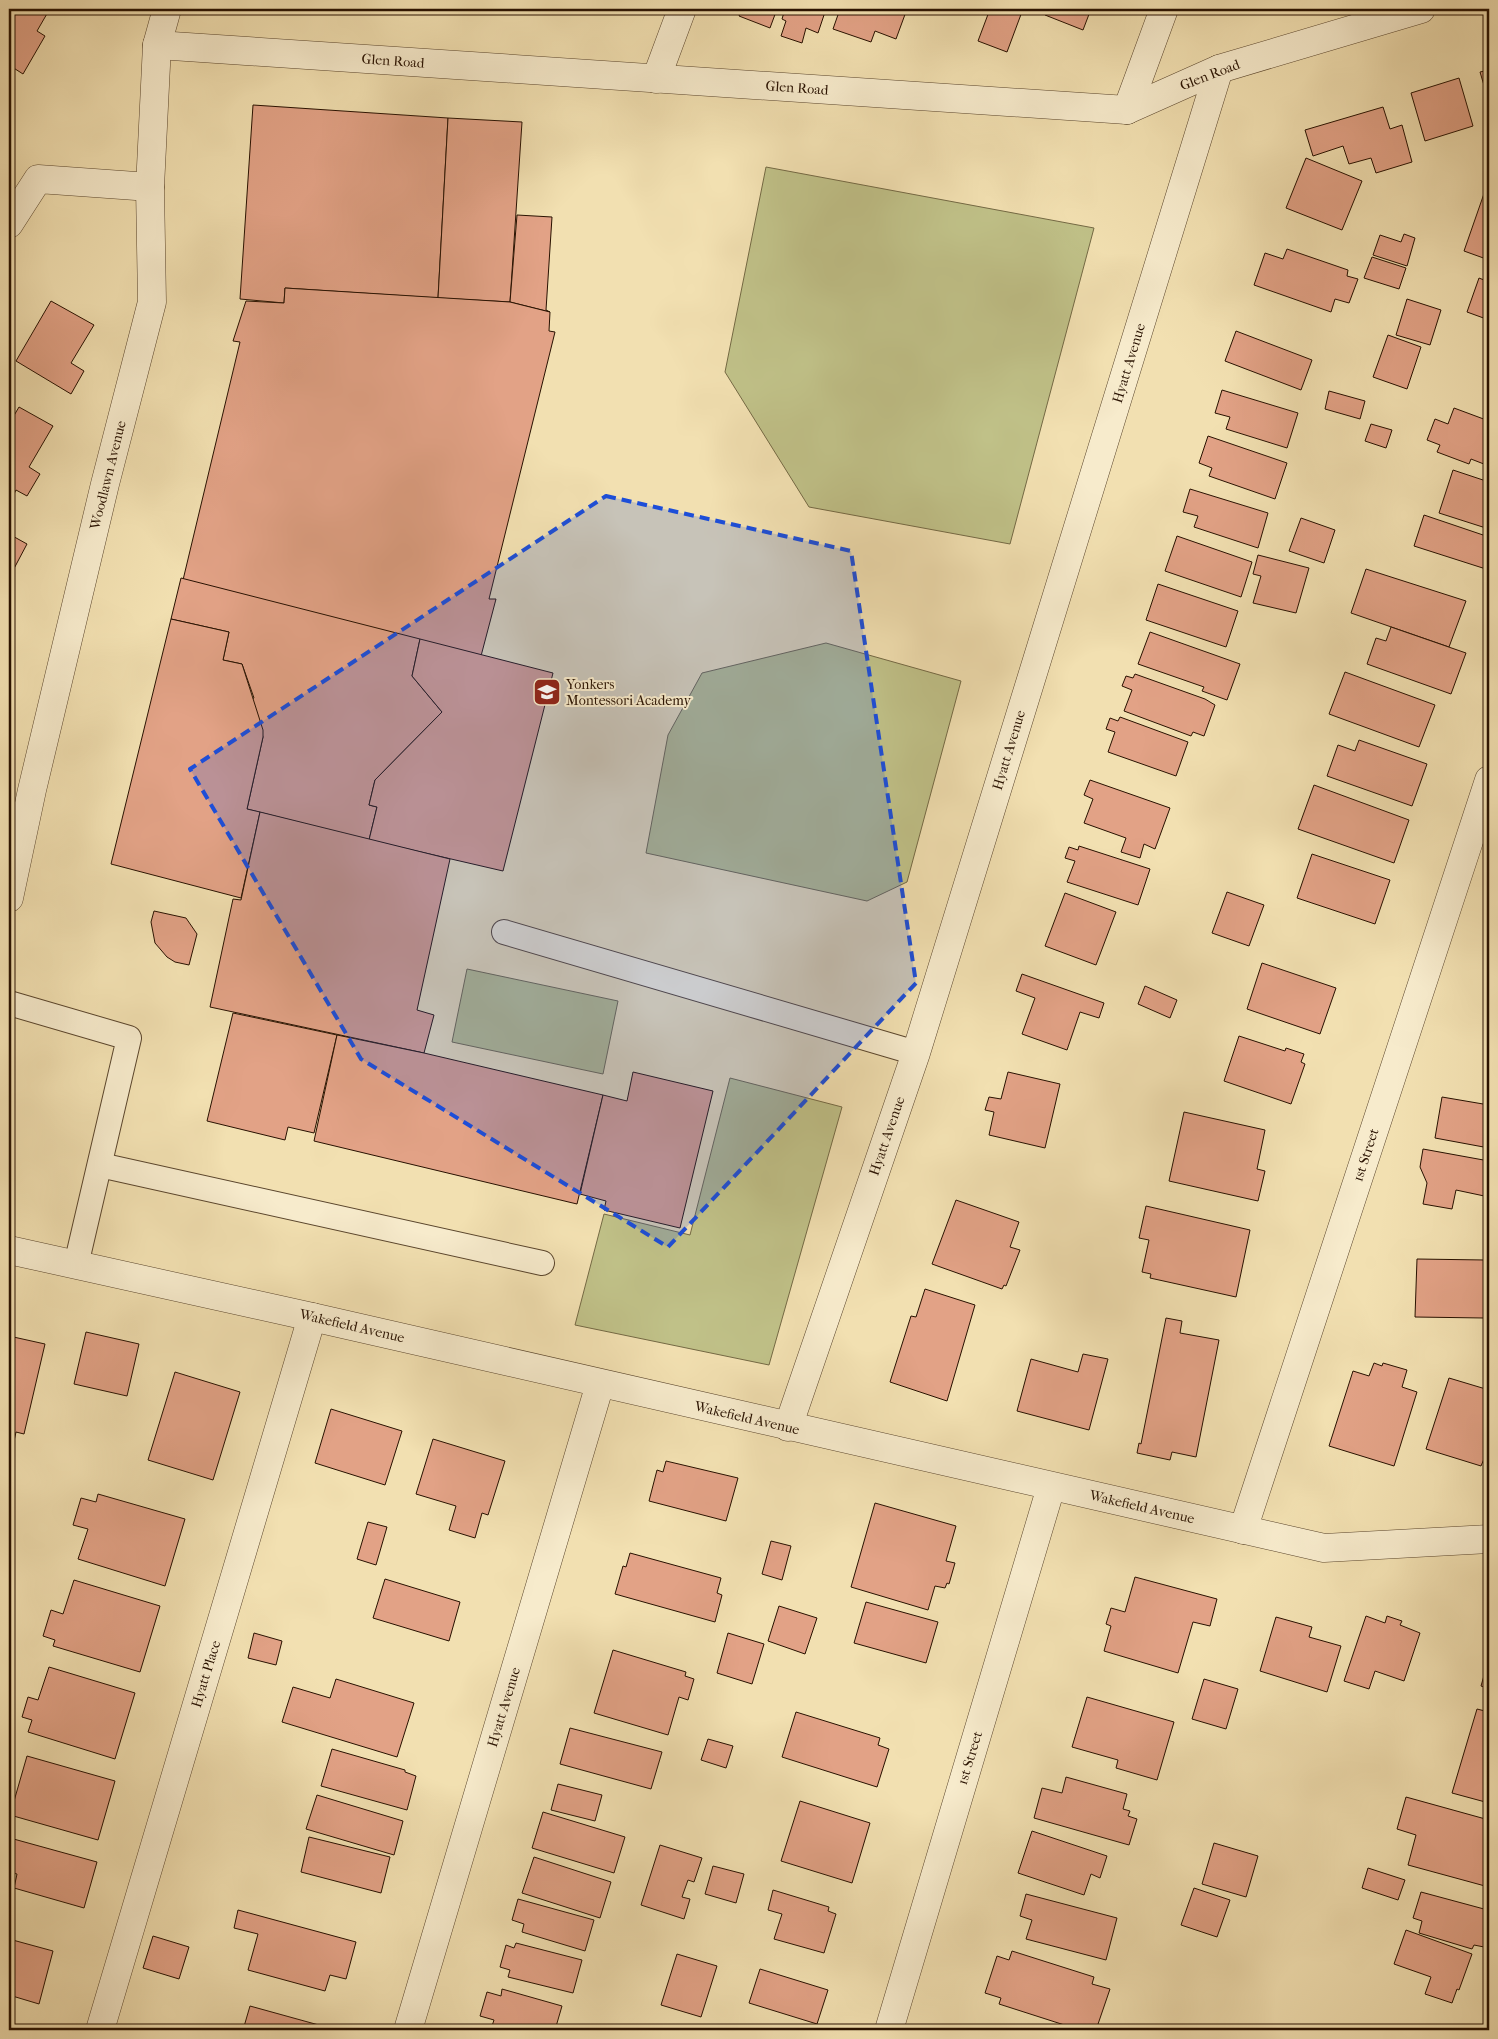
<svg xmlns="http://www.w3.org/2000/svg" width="1498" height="2039" font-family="'IM FELL French Canon',serif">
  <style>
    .green { fill: #c0c188; stroke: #746944 }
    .building { fill: #e2a286; stroke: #281100 }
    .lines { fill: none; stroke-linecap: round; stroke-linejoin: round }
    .service-casing { stroke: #5a452c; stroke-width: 26 }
    .minor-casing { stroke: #5a452c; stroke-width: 29 }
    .tertiary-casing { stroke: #5a452c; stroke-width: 29 }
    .service { stroke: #f7ebcc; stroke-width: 24 }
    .minor { stroke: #f7ebcc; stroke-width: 28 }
    .tertiary { stroke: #f7ebcc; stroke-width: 28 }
    .marked { fill: #1d4ed8; fill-opacity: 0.2; stroke: #1d4ed8; stroke-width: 4; stroke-dasharray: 10 6; stroke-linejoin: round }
    .labels { text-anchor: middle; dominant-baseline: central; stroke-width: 4; stroke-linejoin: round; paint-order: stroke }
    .street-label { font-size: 14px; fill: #281100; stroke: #f7ebcc }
    .poi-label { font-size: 14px; fill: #281100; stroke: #f7ebcc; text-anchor: start }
  </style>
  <rect width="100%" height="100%" fill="#f2e0b1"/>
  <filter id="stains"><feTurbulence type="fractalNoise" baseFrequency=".004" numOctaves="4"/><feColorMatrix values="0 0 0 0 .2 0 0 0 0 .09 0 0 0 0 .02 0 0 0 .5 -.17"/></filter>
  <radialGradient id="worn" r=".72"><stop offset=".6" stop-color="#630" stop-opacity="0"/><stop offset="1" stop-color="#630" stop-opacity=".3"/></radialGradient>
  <g class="green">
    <path d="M766,167L1094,228L1010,544L809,507L725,372Z"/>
    <path d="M826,643L961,681L907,882L867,901L646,853L668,735L702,673Z"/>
    <path d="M467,969L618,1001L603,1074L452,1042Z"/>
    <path d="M730,1078L842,1107L769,1365L575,1325L604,1214L690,1235Z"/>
  </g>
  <g class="building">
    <path d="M9,9H42L48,12L37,31L45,36L23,74L9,65Z"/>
    <path d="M742,9H777L770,28L739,16Z"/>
    <path d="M785,9H826L818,33L806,28L802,43L781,36L786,21L782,19Z"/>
    <path d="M840,9H907L896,39L875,31L871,42L833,29Z"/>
    <path d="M990,9H1023L1007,52L978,41Z"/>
    <path d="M1048,9H1091L1083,30L1045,15Z"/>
    <path d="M1489,70V102L1480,72Z"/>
    <path d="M1459,78L1473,126L1425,141L1411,93Z"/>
    <path d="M253,105L448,118L438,298L285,288L284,303L240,299Z"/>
    <path d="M1383,107L1390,129L1402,125L1412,162L1376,173L1371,158L1349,164L1343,146L1313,156L1305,130Z"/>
    <path d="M448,118L522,122L510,302L438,298Z"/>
    <path d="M1306,158L1362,181L1342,230L1286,208Z"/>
    <path d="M1487,185L1489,186V260L1464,251Z"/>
    <path d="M517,215L552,217L546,310L550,312L510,302Z"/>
    <path d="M1404,234L1415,238L1407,266L1373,255L1380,235L1401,242Z"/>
    <path d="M1287,249L1348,270L1347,276L1358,279L1349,303L1335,299L1331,312L1254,285L1265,253L1283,259Z"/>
    <path d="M1372,257L1406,268L1399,289L1364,278Z"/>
    <path d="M1479,278L1489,282V320L1467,312Z"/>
    <path d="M285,288L510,302L550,312L549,331L555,332L489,599H496L481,656L183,580L240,342L233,341L246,301L284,303Z"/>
    <path d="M1407,299L1441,310L1430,345L1396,335Z"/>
    <path d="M51,301L94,325L71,363L84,371L71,394L16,361Z"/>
    <path d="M1236,331L1312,360L1301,390L1225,361Z"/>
    <path d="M1388,335L1421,347L1407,389L1373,377Z"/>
    <path d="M1222,390L1298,413L1287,448L1226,429L1230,417L1215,413Z"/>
    <path d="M1329,391L1365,401L1360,419L1325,409Z"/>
    <path d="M19,407L53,426L29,467L40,474L27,496L16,490L13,496L9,494V424Z"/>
    <path d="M1454,408L1489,421V466L1471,459L1469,464L1437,452L1440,445L1427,440L1435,419L1448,424Z"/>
    <path d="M1371,424L1392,430L1386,448L1365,441Z"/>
    <path d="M1208,436L1287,463L1275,499L1209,476L1212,468L1199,463Z"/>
    <path d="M1453,470L1489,482V529L1439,513Z"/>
    <path d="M1190,489L1268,513L1258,548L1194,527L1198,516L1183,512Z"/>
    <path d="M1424,515L1489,537V570L1414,546Z"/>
    <path d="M1301,518L1335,530L1324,563L1289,551Z"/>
    <path d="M9,534L27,544L9,578Z"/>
    <path d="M1177,536L1252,562L1241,597L1165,571Z"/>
    <path d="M1258,555L1309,568L1296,613L1253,603L1261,576L1253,574Z"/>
    <path d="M1366,569L1466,601L1449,647L1351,613Z"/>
    <path d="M181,578L420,639L412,676L442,712L375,780L369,805L377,807L369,840L247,809L263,737L252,699L254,698L242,664L223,660L229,632L171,619Z"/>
    <path d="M1158,584L1238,611L1226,647L1146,620Z"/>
    <path d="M171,619L229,632L223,660L242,664L263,730V737L247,809L260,812L241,898L111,864Z"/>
    <path d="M1391,627L1466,653L1451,694L1367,664L1376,638L1386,641Z"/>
    <path d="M1150,632L1240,664L1227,700L1202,691L1204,687L1138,664Z"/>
    <path d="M420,639L553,673L503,871L369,840L377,807L369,805L375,780L442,712L412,676Z"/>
    <path d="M1345,672L1435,705L1419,747L1329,714Z"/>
    <path d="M1135,674L1205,699L1215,705L1204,736L1193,732L1191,736L1124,711L1132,690L1122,686L1126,676L1133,678Z"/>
    <path d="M1120,717L1188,742L1176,776L1108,752L1115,732L1106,729L1110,718L1118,721Z"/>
    <path d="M1359,740L1427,764L1412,806L1327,776L1338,745L1355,751Z"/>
    <path d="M1090,780L1170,808L1155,849L1144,844L1140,858L1121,852L1126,838L1084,823L1093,799L1084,795Z"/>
    <path d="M1314,785L1409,820L1394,863L1298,829Z"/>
    <path d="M260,812L450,859L417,1010L434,1015L424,1053L210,1007L233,899L241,900Z"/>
    <path d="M1079,846L1150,869L1138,905L1067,882L1075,861L1065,858L1069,847L1078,850Z"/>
    <path d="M1312,854L1390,880L1375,924L1297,898Z"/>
    <path d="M1227,892L1264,905L1249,946L1212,933Z"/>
    <path d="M1065,893L1116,912L1096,965L1045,946Z"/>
    <path d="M154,911L186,918L197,934L189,965L175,962L167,957L155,943L151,922Z"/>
    <path d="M1262,963L1336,988L1320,1034L1247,1009Z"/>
    <path d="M1022,974L1104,1003L1099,1018L1080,1012L1067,1050L1022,1034L1035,998L1016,991Z"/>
    <path d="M1145,986L1177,1000L1170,1018L1138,1004Z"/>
    <path d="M233,1013L337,1035L314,1133L288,1127L285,1140L207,1121Z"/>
    <path d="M337,1035L424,1053L603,1095L577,1204L314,1141Z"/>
    <path d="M1239,1036L1285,1051L1286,1048L1304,1054L1301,1062L1305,1064L1291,1104L1224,1081Z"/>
    <path d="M633,1072L713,1091L680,1228L604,1210L606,1201L580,1194L603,1095L627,1101Z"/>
    <path d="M1008,1072L1060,1084L1045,1148L989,1135L994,1112L985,1110L989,1097L1001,1099Z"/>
    <path d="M1442,1097L1489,1105V1148L1435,1138Z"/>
    <path d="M1184,1112L1265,1130L1257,1169L1265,1171L1258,1201L1169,1181Z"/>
    <path d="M1423,1149L1489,1161V1197L1456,1190L1452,1209L1423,1204L1427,1183L1420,1167Z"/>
    <path d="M956,1200L1019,1222L1010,1247L1020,1250L1006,1286L1004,1285L1002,1289L932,1264Z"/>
    <path d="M1146,1206L1250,1230L1236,1297L1150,1278L1151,1274L1142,1272L1149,1240L1139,1238Z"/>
    <path d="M1417,1259L1485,1260L1484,1318L1415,1317Z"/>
    <path d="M925,1289L975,1305L947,1401L890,1382L911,1316L916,1317Z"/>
    <path d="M1166,1318L1182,1321L1180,1333L1219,1340L1196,1457L1172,1452L1170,1460L1137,1453L1139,1443L1141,1444Z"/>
    <path d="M86,1332L139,1344L127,1396L74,1384Z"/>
    <path d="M9,1336L45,1344L24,1434L16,1432L13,1446L9,1445Z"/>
    <path d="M1083,1354L1108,1359L1089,1430L1017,1411L1031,1359L1078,1372Z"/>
    <path d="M1374,1363L1382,1366L1383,1363L1407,1370L1402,1387L1417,1392L1394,1466L1329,1446L1353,1371L1369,1376Z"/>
    <path d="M175,1372L240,1392L213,1480L148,1460Z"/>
    <path d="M1449,1378L1489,1390V1447L1481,1466L1426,1449Z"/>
    <path d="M331,1409L402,1431L385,1485L315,1463Z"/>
    <path d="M433,1439L505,1461L488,1515L482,1513L475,1538L449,1530L456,1506L416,1494Z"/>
    <path d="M666,1461L738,1478L726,1521L649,1501L657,1470L663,1472Z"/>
    <path d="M98,1494L185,1519L165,1586L78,1559L88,1529L73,1525L81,1498L96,1502Z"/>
    <path d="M875,1503L956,1526L946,1561L955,1563L949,1584L947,1583L945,1588L935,1586L928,1610L851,1587Z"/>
    <path d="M368,1522L387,1527L376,1565L357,1559Z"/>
    <path d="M771,1541L791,1546L782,1580L762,1574Z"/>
    <path d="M630,1553L721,1578L717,1593L722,1595L715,1622L615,1594L623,1566L626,1567Z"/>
    <path d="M1135,1577L1217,1599L1210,1626L1193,1622L1178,1673L1104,1651L1111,1626L1106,1624L1111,1608L1125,1612Z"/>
    <path d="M385,1579L460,1602L449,1641L373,1618Z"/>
    <path d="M74,1580L160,1606L140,1672L53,1646L55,1640L43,1636L51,1610L63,1614Z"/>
    <path d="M866,1602L938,1622L926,1663L854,1643Z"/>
    <path d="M779,1606L817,1618L805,1654L768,1641Z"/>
    <path d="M1366,1616L1385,1623L1387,1616L1402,1621L1400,1625L1420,1633L1404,1681L1375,1671L1369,1689L1344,1681Z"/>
    <path d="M1276,1617L1312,1627L1309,1637L1341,1646L1327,1692L1260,1671Z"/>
    <path d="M254,1633L282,1641L276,1665L248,1658Z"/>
    <path d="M728,1633L764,1644L752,1684L717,1673Z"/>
    <path d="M613,1650L686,1672L685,1676L694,1679L688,1700L679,1697L668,1735L594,1713Z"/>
    <path d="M1489,1658V1689L1481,1686Z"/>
    <path d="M49,1667L135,1693L115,1759L28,1732L32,1720L22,1717L28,1697L38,1700Z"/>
    <path d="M336,1679L414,1703L397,1757L282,1722L293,1687L330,1698Z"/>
    <path d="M1204,1679L1238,1689L1226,1729L1192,1719Z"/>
    <path d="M1087,1697L1174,1722L1157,1780L1116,1768L1118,1760L1072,1747Z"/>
    <path d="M1477,1709L1489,1712V1803L1452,1793Z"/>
    <path d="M796,1712L880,1738L878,1745L889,1749L877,1787L782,1757Z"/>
    <path d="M570,1728L662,1752L651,1789L560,1764Z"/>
    <path d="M708,1739L733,1746L726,1768L701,1760Z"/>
    <path d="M332,1749L405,1770V1772L416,1776L407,1810L321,1786Z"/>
    <path d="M27,1756L115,1781L98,1840L10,1815Z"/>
    <path d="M1066,1777L1127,1794L1123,1809L1130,1811L1128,1816L1137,1819L1129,1845L1034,1818L1042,1788L1062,1793Z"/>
    <path d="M558,1784L602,1795L595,1821L551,1810Z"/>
    <path d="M317,1795L403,1821L394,1855L306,1829Z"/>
    <path d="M1406,1797L1489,1820V1872L1485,1886L1408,1865L1416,1835L1397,1829Z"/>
    <path d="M800,1801L870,1823L852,1883L781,1861Z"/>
    <path d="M543,1812L625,1837L614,1873L532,1848Z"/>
    <path d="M1032,1831L1107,1856L1100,1878L1091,1874L1084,1895L1018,1873Z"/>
    <path d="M309,1837L390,1857L381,1893L301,1872Z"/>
    <path d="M10,1838L97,1862L84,1908L14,1888L17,1874L9,1872Z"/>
    <path d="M1214,1843L1258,1856L1246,1897L1202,1884Z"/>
    <path d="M660,1845L702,1858L694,1882L688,1880L682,1897L690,1899L684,1919L641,1905Z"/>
    <path d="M534,1857L611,1882L600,1918L522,1893Z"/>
    <path d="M713,1866L744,1874L736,1903L705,1894Z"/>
    <path d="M1368,1868L1405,1880L1398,1900L1362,1888Z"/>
    <path d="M1194,1888L1230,1900L1217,1937L1181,1925Z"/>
    <path d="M773,1890L829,1907L828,1911L836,1914L824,1953L774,1939L782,1914L768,1910Z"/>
    <path d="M1421,1892L1484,1909V1911L1489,1913V1927L1484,1947L1474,1945L1472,1949L1419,1933L1422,1921L1413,1918Z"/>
    <path d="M1026,1894L1117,1918L1106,1960L1026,1939L1032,1920L1020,1916Z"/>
    <path d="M518,1899L594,1920L585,1951L522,1932L524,1924L512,1920Z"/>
    <path d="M238,1910L356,1942L346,1979L330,1975L325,1991L248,1970L258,1934L234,1928Z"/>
    <path d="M1406,1930L1472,1954L1459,1990L1457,1989L1452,2003L1425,1994L1431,1977L1394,1964Z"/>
    <path d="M153,1936L189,1947L179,1979L143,1968Z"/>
    <path d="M9,1939L53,1951L39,2004L9,1995Z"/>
    <path d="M516,1943L582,1960L573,1993L508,1977L510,1970L500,1967L506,1945L514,1948Z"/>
    <path d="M1012,1951L1094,1977L1092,1984L1110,1989L1096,2030H1080L999,2004L1001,1998L985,1993L997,1956L1009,1960Z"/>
    <path d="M677,1954L717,1966L701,2017L661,2005Z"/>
    <path d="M760,1969L828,1990L817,2024L749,2003Z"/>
    <path d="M502,1989L562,2006L555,2030H507L492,2026L494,2020L480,2016L487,1992L501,1996Z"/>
    <path d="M250,2006L326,2027L325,2030H327H243Z"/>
  </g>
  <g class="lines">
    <g class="service-casing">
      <g id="service">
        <path d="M504,932L916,1053"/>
        <path d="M9,1003L129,1038L76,1265"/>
        <path d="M100,1165L542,1263"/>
      </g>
    </g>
    <g class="minor-casing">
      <g id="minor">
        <path d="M157,45L1127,110L1219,69L1421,9"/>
        <path d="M656,79L682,9"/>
        <path d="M1127,110L1164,9"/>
        <path d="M9,224L38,179L150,187"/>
        <path d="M788,1427L916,1053L1219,69"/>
        <path d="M1243,1530L1489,780"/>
        <path d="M100,2030L312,1317"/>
        <path d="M408,2030L600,1384"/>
        <path d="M889,2030L1051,1487"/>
      </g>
    </g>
    <g class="tertiary-casing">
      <g id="tertiary">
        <path d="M9,898L32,790L105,484L152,302L150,187L157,45L167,9"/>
        <path d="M9,1250L312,1317L1324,1548L1489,1539"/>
      </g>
    </g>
    <use href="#service" class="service"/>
    <use href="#minor" class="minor"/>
    <use href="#tertiary" class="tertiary"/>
  </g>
  <path class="marked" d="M606,496L851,551L916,983L668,1247L361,1059L190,769Z"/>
  <defs>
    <g id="school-square" transform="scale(1.4375)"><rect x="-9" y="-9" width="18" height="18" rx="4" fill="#8f2418" stroke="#f7ebcc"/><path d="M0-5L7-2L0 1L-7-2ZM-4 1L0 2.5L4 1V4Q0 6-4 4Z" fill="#fff"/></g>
  </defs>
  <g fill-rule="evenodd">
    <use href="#school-square" x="547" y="692"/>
  </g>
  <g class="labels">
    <g class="street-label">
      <text transform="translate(393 61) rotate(4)">Glen Road</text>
      <text transform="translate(1210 75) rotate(-21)">Glen Road</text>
      <text transform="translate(797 88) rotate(4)">Glen Road</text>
      <text transform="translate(1129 363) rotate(-73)">Hyatt Avenue</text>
      <text transform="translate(108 475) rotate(-76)">Woodlawn Avenue</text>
      <text transform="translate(1009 750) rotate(-73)">Hyatt Avenue</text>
      <text transform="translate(887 1136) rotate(-71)">Hyatt Avenue</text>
      <text transform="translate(1366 1155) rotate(-72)">1st Street</text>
      <text transform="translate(352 1326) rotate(13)">Wakefield Avenue</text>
      <text transform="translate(747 1418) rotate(13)">Wakefield Avenue</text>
      <text transform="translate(1142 1507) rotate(13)">Wakefield Avenue</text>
      <text transform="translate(206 1674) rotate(-73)">Hyatt Place</text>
      <text transform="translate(504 1707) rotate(-73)">Hyatt Avenue</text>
      <text transform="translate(970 1758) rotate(-73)">1st Street</text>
    </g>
    <g class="poi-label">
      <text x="566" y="684">Yonkers<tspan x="566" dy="16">Montessori Academy</tspan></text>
    </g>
  </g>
  <rect width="1498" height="2039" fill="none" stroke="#f2e0b1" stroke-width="30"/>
  <rect x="10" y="10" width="1478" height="2019" fill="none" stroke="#281100" stroke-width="2.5"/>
  <rect x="15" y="15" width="1468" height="2009" fill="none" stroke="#281100"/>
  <rect width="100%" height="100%" filter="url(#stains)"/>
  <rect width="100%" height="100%" fill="url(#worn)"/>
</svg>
